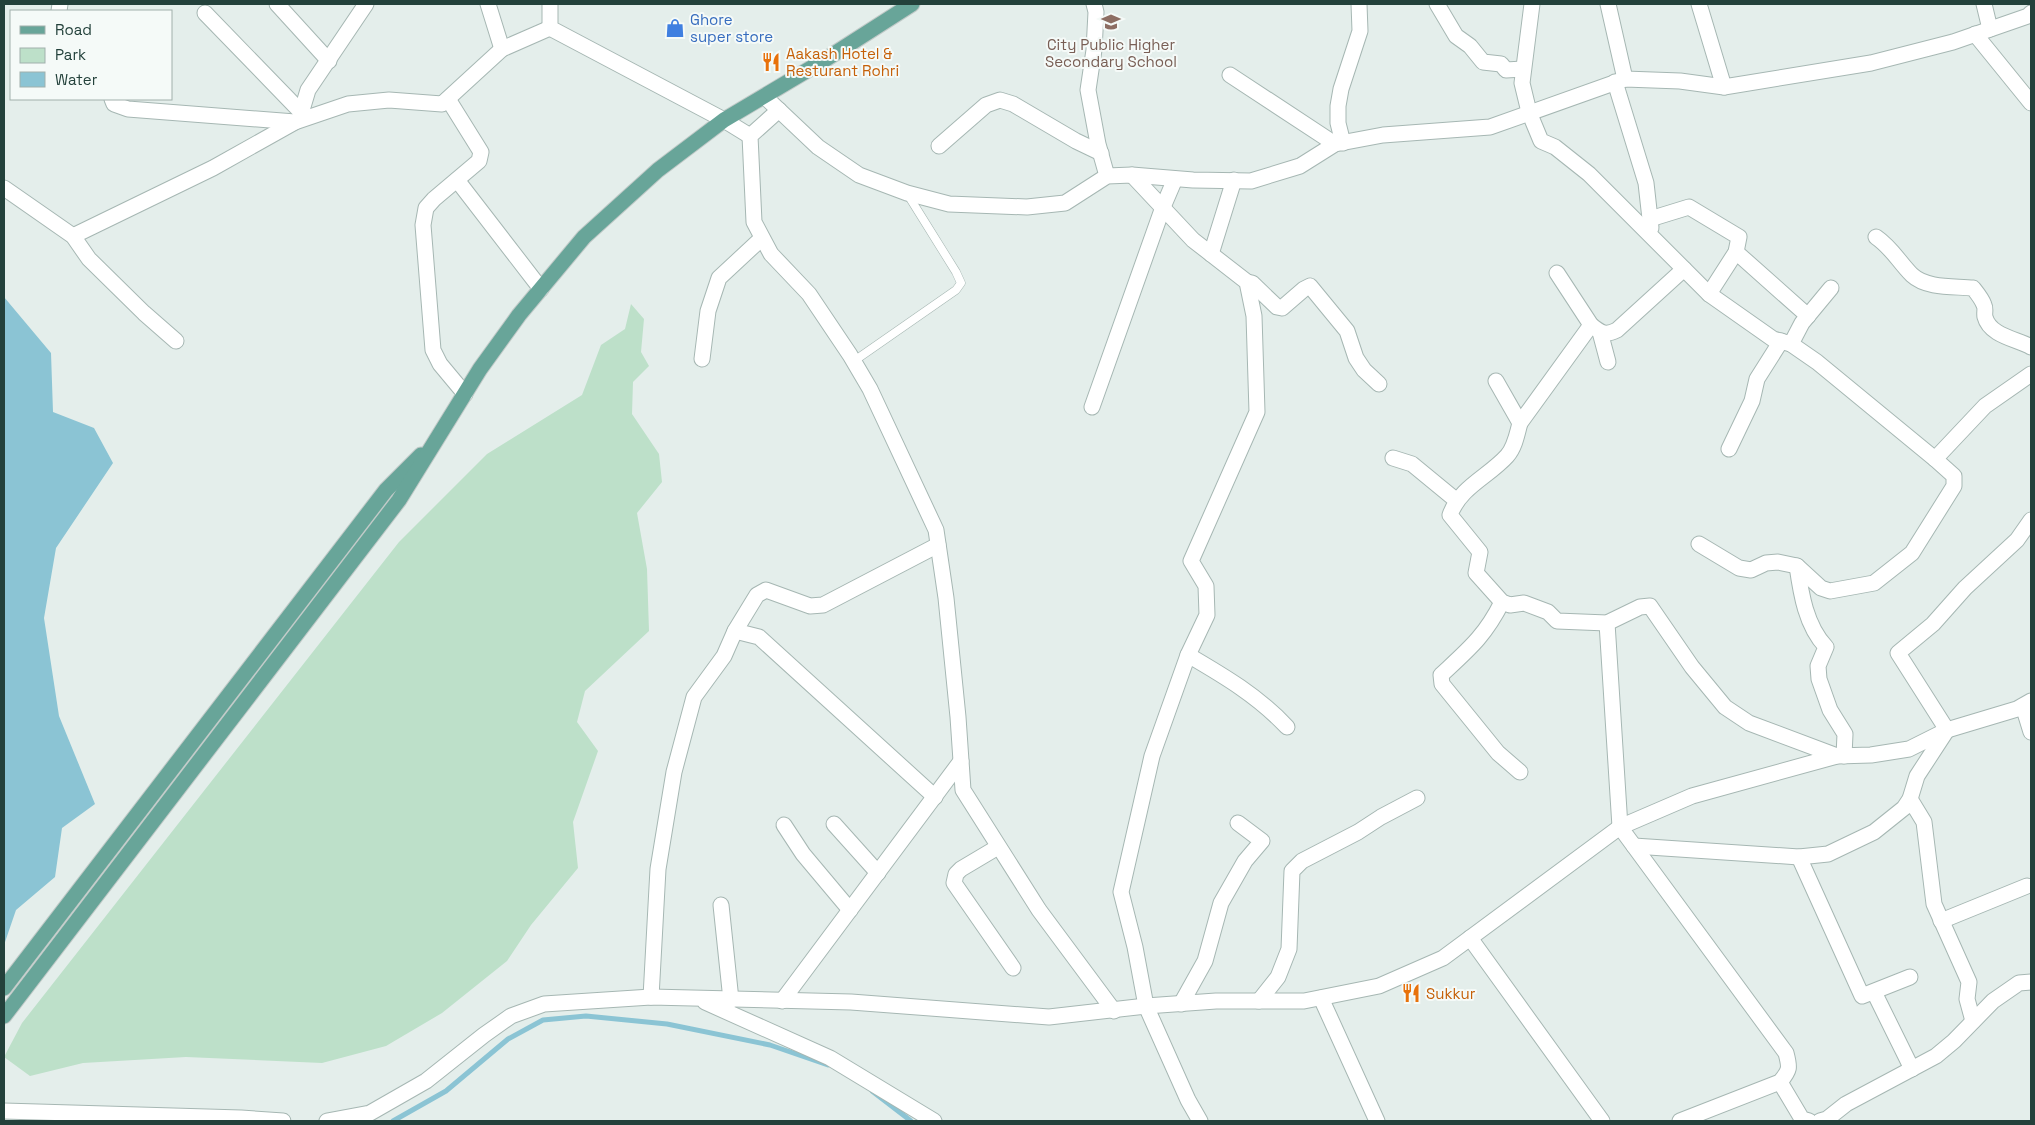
<svg xmlns="http://www.w3.org/2000/svg" width="2035" height="1125" font-family="'Space Grotesk',sans-serif">
  <style>
    .green { fill: #bde0c9 }
    .water { fill: #8bc4d4 }
    .lines { fill: none; stroke-linecap: round; stroke-linejoin: round }
    .stream { stroke: #8bc4d4; stroke-width: 5 }
    .lane-casing { stroke: #a6b7b3; stroke-width: 9 }
    .street-casing { stroke: #a6b7b3; stroke-width: 17 }
    .primary-casing { stroke: #c1cac8; stroke-width: 17 }
    .lane { stroke: #fff; stroke-width: 8 }
    .street { stroke: #fff; stroke-width: 15 }
    .primary { stroke: #68a599; stroke-width: 15 }
    .labels { text-anchor: middle; dominant-baseline: central; stroke-width: 4; stroke-linejoin: round; paint-order: stroke }
    .shop-label { font-size: 15px; fill: #366cbe; stroke: #f5faf8; text-anchor: start }
    .education-label { font-size: 15px; fill: #785e54; stroke: #f5faf8 }
    .food-label { font-size: 15px; fill: #c56008; stroke: #f5faf8; text-anchor: start }
  </style>
  <rect width="100%" height="100%" fill="#e4eeeb"/>
  <path class="green" d="M631,304L644,319L641,352L649,366L633,382L632,414L659,454L662,482L637,513L647,569L649,631L585,691L577,722L598,751L573,822L578,868L531,925L507,961L442,1013L386,1046L322,1063L186,1057L83,1063L30,1076L4,1057L22,1023L399,542L487,454L582,395L601,345L625,329Z"/>
  <path class="water" d="M4,297L51,353L53,412L94,428L113,463L56,548L44,618L59,716L95,804L62,828L55,877L16,910L4,945Z"/>
  <g class="lines">
    <g class="stream">
      <path d="M872,1091L911,1121"/>
      <path d="M393,1121L446,1091L508,1039L543,1020L586,1016L667,1024L770,1045L828,1065"/>
    </g>
    <g class="lane-casing">
      <path id="lane" d="M854,361L956,290L961,283L956,272L908,195"/>
    </g>
    <g class="street-casing">
      <g id="street">
        <path d="M277,4L329,61"/>
        <path d="M488,4L502,49"/>
        <path d="M550,4V28L724,120L750,136"/>
        <path d="M1094,4L1096,12L1094,50L1088,90L1098,144L1107,176"/>
        <path d="M1437,4L1456,36L1470,46L1483,62L1501,64L1506,70L1523,69"/>
        <path d="M1532,4L1522,83L1529,112L1541,141L1555,147L1589,174L1709,294L1773,339L1791,344L1817,362L1935,459L1985,406L2031,374"/>
        <path d="M1608,4L1625,79"/>
        <path d="M1699,4L1724,87"/>
        <path d="M1984,4L1990,29"/>
        <path d="M59,11L60,4"/>
        <path d="M205,13L301,112"/>
        <path d="M1975,34L2031,103"/>
        <path d="M1230,75L1335,144"/>
        <path d="M1615,82L1646,183L1651,228"/>
        <path d="M765,97L818,147L859,175L907,193L949,204L1027,207L1065,203L1107,176L1132,175L1193,180L1251,181L1300,166L1335,144L1383,135L1490,127L1625,79L1680,81L1724,87L1871,63L1953,42L2028,16L2031,13"/>
        <path d="M112,99L114,104L128,109L295,122"/>
        <path d="M448,99L481,152L479,161L434,199L426,208L423,225L433,350L440,364L465,394"/>
        <path d="M779,110L750,136L754,222L771,254L809,294L850,355L870,389L936,530L946,598L958,717L963,790L1039,910L1114,1011"/>
        <path d="M299,120L308,90L366,4"/>
        <path d="M1343,143L1338,123V106L1341,89L1360,31L1359,4"/>
        <path d="M939,146L986,105L1000,100L1013,104L1076,141L1101,153"/>
        <path d="M1132,175L1193,240L1247,282L1254,316L1257,412L1191,561L1206,586L1207,615L1188,655L1152,756L1121,892L1135,947L1146,1006L1188,1100L1200,1121"/>
        <path d="M457,180L541,289"/>
        <path d="M4,188L73,236L89,259L144,313L176,341"/>
        <path d="M1650,219L1689,207L1739,237L1736,252L1709,294"/>
        <path d="M73,236L213,168L295,122L348,104L389,100L442,104L502,49L550,28"/>
        <path d="M1876,237C1892,248 1899,262 1912,275C1927,289 1955,286 1973,288C1977,293 1982,299 1984,305C1986,309 1984,313 1985,317C1990,336 2017,339 2031,347"/>
        <path d="M1736,252L1808,316"/>
        <path d="M1211,254L1234,180"/>
        <path d="M1557,273L1591,325L1520,423C1517,434 1515,447 1507,456C1488,477 1460,487 1450,515L1480,552L1476,573L1502,602L1510,605L1524,603L1548,612L1557,621L1607,623L1640,607L1650,606L1692,667L1725,707L1749,723L1837,756"/>
        <path d="M1247,282L1252,283L1277,307L1282,308L1304,289L1310,286L1347,331L1356,358L1364,370L1379,384"/>
        <path d="M1591,325C1601,333 1605,336 1617,330L1684,269"/>
        <path d="M1600,332L1608,362"/>
        <path d="M1791,344L1802,323L1831,288"/>
        <path d="M702,359L708,311L719,278L762,238"/>
        <path d="M1496,381L1520,423"/>
        <path d="M1092,407L1163,207L1175,179"/>
        <path d="M1729,449L1752,401L1757,379L1781,341"/>
        <path d="M1393,458L1412,464L1457,501"/>
        <path d="M1699,544L1739,568L1751,570L1766,563L1778,562L1797,566L1821,588L1830,591L1874,583L1912,553L1954,486V476L1935,459"/>
        <path d="M1797,566C1801,594 1806,626 1826,647L1818,666L1819,679L1830,710L1845,734L1844,756"/>
        <path d="M1502,602C1485,636 1469,649 1441,675L1442,684L1498,753L1520,772"/>
        <path d="M1607,623L1620,827L1786,1053C1790,1068 1790,1070 1780,1082L1680,1121"/>
        <path d="M735,631L759,637L935,797"/>
        <path d="M1188,655C1224,676 1258,696 1287,727"/>
        <path d="M2023,706L2031,732"/>
        <path d="M1910,799L1924,822L1934,904L1969,982L1967,999L1973,1021"/>
        <path d="M834,824L878,873"/>
        <path d="M784,825L803,854L850,910"/>
        <path d="M1634,846L1799,857L1828,854L1874,832L1904,808L1910,799L1917,776L1947,730L1898,653L1933,624L1965,588L2017,540L2031,520"/>
        <path d="M998,847L961,869L956,874L954,883L1013,968"/>
        <path d="M1799,857L1862,996L1910,977"/>
        <path d="M721,905L731,1000"/>
        <path d="M1941,921L2027,886"/>
        <path d="M1470,938L1602,1121"/>
        <path d="M1874,992L1912,1069"/>
        <path d="M651,997L658,869L674,772L694,697L724,656L735,631L757,595L766,590L810,606L823,605L938,545"/>
        <path d="M1321,998L1377,1121"/>
        <path d="M782,1001L961,761"/>
        <path d="M1259,1001L1278,977L1289,949L1292,871L1302,861L1358,832L1381,817L1417,798"/>
        <path d="M705,1002L830,1058L934,1121"/>
        <path d="M1181,1004L1205,961L1221,903L1245,861L1262,841L1238,823"/>
        <path d="M1780,1082L1802,1119L1809,1121"/>
        <path d="M4,1111L241,1118L283,1121"/>
        <path d="M327,1121L370,1113L426,1081L484,1035L511,1016L544,1004L651,997L851,1002L1049,1017L1146,1006L1216,1001H1304L1379,986L1443,958L1620,827L1692,796L1837,756L1871,755L1909,749L1947,730L2017,709L2031,701"/>
        <path d="M1820,1121L1827,1119L1846,1104L1936,1056L1954,1041L1993,1001L2019,983L2031,982"/>
      </g>
    </g>
    <g class="primary-casing">
      <g id="primary">
        <path d="M4,988L386,490L421,455"/>
        <path d="M4,1016L399,500L480,369L519,315L584,237L658,170L724,120L823,61L912,4"/>
      </g>
    </g>
    <use href="#lane" class="lane"/>
    <use href="#street" class="street"/>
    <use href="#primary" class="primary"/>
  </g>
  <defs>
    <g id="school-bare" transform="scale(1.5)"><path d="M0-5L7-2L0 1L-7-2ZM-4 1L0 2.5L4 1V4Q0 6-4 4Z" fill="#8d6e63" stroke="#f5faf8" stroke-width="2.5" paint-order="stroke"/></g>
    <g id="shop-bare" transform="scale(1.5)"><path d="M-5-2.5h2.3a2.7 3.5 0 0 1 5.4 0H5L5.5 6h-11ZM-1.5-2.5h3a1.5 2.3 0 0 0-3 0Z" fill="#3f7fe0" stroke="#f5faf8" stroke-width="2.5" paint-order="stroke"/></g>
    <g id="restaurant-bare" transform="scale(1.5)"><path d="M-5-6h1v4h1v-4h1v4h1v-4h1v5L-1.5 .5V6h-2V.5L-5-1ZM5-6V6H3V1.5H1.5Q1.5-4 5-6Z" fill="#e8710a" stroke="#f5faf8" stroke-width="2.5" paint-order="stroke"/></g>
  </defs>
  <g fill-rule="evenodd">
    <use href="#school-bare" x="1111" y="22"/>
    <use href="#shop-bare" x="675" y="28"/>
    <use href="#restaurant-bare" x="771" y="62"/>
    <use href="#restaurant-bare" x="1411" y="993"/>
  </g>
  <g class="labels">
    <g class="shop-label">
      <text x="690" y="19">Ghore<tspan x="690" dy="17">super store</tspan></text>
    </g>
    <g class="education-label">
      <text x="1111" y="44">City Public Higher<tspan x="1111" dy="17">Secondary School</tspan></text>
    </g>
    <g class="food-label">
      <text x="786" y="53">Aakash Hotel &amp;<tspan x="786" dy="17">Resturant Rohri</tspan></text>
      <text x="1426" y="993">Sukkur</text>
    </g>
  </g>
  <rect width="2035" height="1125" fill="none" stroke="#23413b" stroke-width="10"/>
  <rect x="10" y="10" width="162" height="90" fill="#f5faf8" stroke="#a1b0ac"/>
  <rect x="20" y="26" width="25" height="8" fill="#68a599" stroke="#a1b0ac"/>
  <text x="55" y="35" font-size="15" fill="#23413b">Road</text>
  <rect x="20" y="48" width="25" height="15" fill="#bde0c9" stroke="#a1b0ac"/>
  <text x="55" y="60" font-size="15" fill="#23413b">Park</text>
  <rect x="20" y="72" width="25" height="15" fill="#8bc4d4" stroke="#a1b0ac"/>
  <text x="55" y="85" font-size="15" fill="#23413b">Water</text>
</svg>
